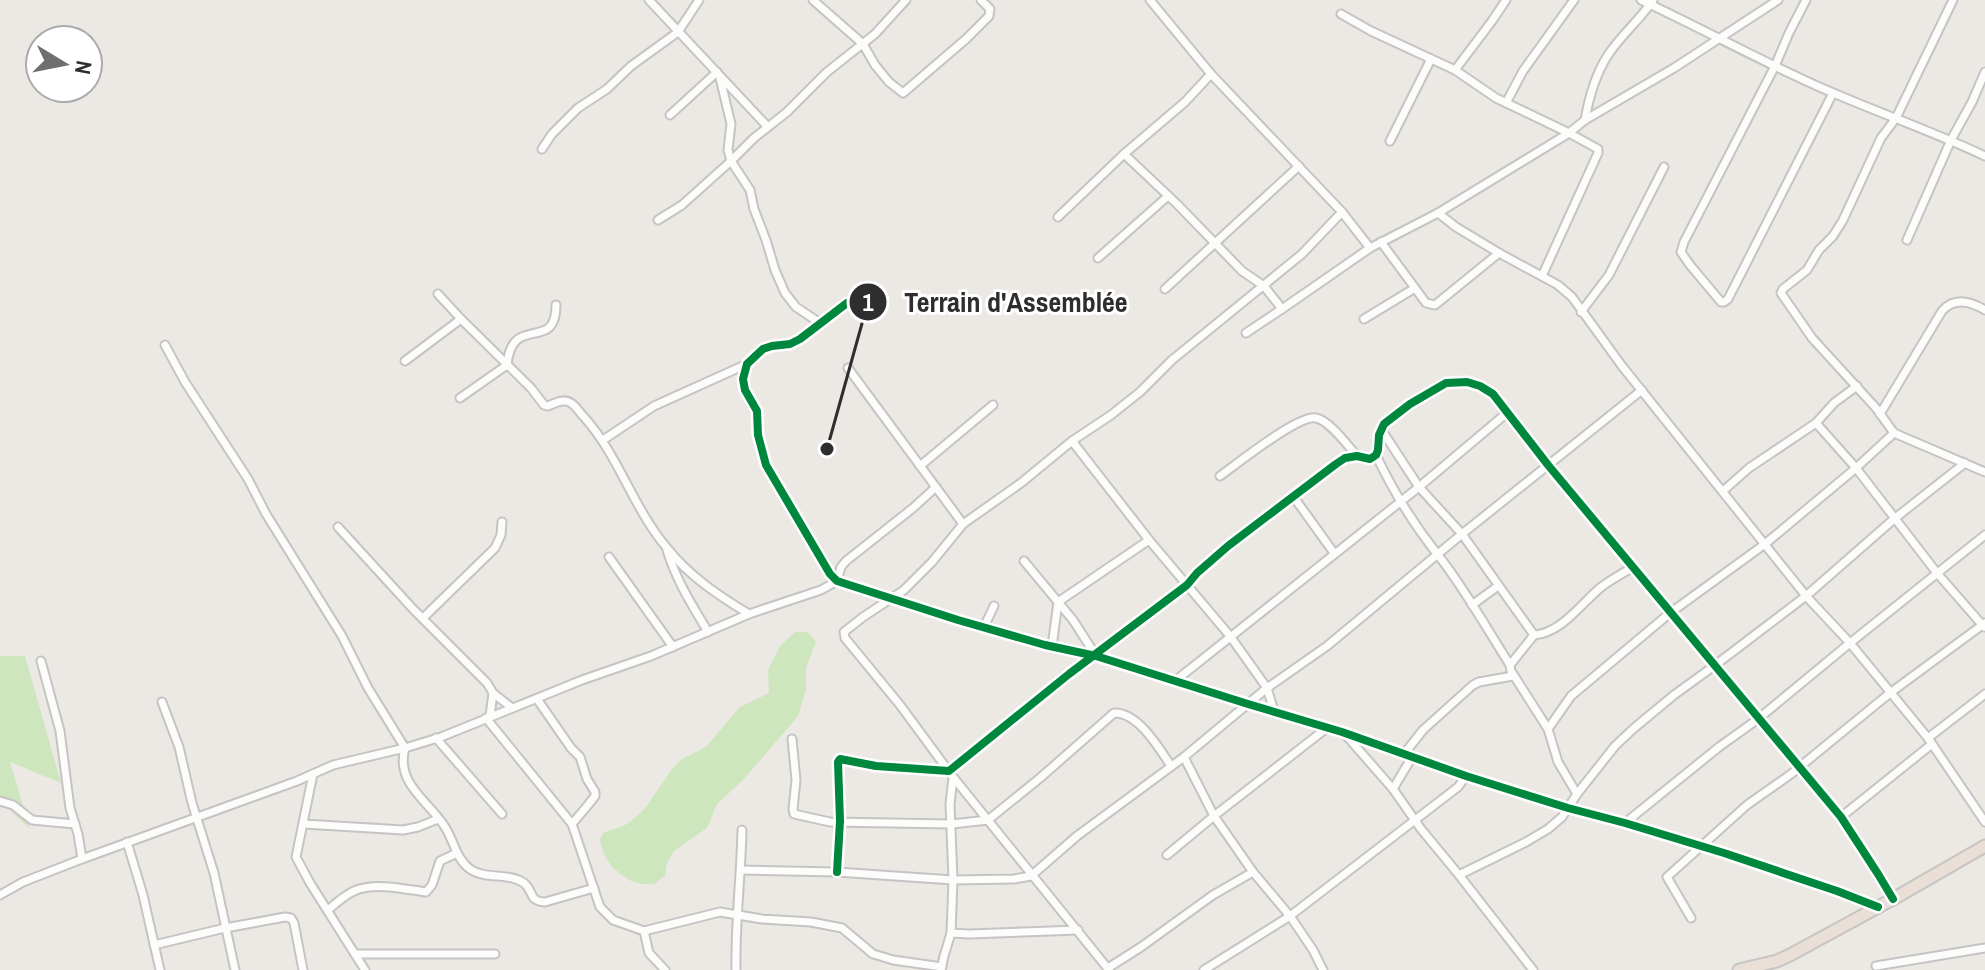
<svg xmlns="http://www.w3.org/2000/svg" width="1985" height="970" font-family="'Archivo Narrow',sans-serif">
  <style>
    .green { fill: #cee6be }
    .lines { fill: none; stroke-linecap: round; stroke-linejoin: round }
    .minor-casing { stroke: #c5c4c5; stroke-width: 11 }
    .highway-casing { stroke: #c6c5c4; stroke-width: 15 }
    .minor { stroke: #fcfcfb; stroke-width: 7 }
    .highway { stroke: #eadfd6; stroke-width: 11 }
    .cycleway-casing { stroke: #fff; stroke-width: 13 }
    .cycleway { stroke: #00873e; stroke-width: 8 }
    .leader { fill: none; stroke: #2e2e2e; stroke-width: 3 }
    .callout-dot { fill: #2e2e2e; stroke: #fff; stroke-width: 3 }
    .mark-label { font-size: 24px; text-anchor: middle; font-weight: bold; fill: #fff }
    .callout-label { font-size: 28px; text-anchor: middle; font-weight: bold; fill: #2e2e2e; stroke: #fff; stroke-width: 6; stroke-linejoin: round; paint-order: stroke }
  </style>
  <rect width="100%" height="100%" fill="#ece8e4"/>
  <g class="green">
    <path d="M795,632H808L816,642L806,668V690L798,716L743,780L717,804L707,828L674,851L667,863L665,876L654,884H641L629,880L613,868L606,858L601,846L600,839L603,833L625,825L636,817L646,807L672,769L682,759L706,747L740,707L769,693L768,670L780,646Z"/>
    <path d="M0,656H25L61,783L10,762L30,829L0,800Z"/>
  </g>
  <g class="lines">
    <g class="minor-casing">
      <g id="minor">
        <path d="M649,0L767,126"/>
        <path d="M813,0L863,44L875,65L889,82L903,93L966,39L989,16L990,9L981,0"/>
        <path d="M1150,0L1211,74L1342,212L1370,248L1438,213L1456,227L1499,253L1558,285L1572,297L1622,366L1806,596L1850,643L1928,738L1985,822"/>
        <path d="M1641,0C1705,30 1766,64 1831,92C1882,114 1934,132 1985,156"/>
        <path d="M1806,0L1789,33L1775,66L1684,242L1681,252L1690,265L1721,302H1724L1728,299L1833,93"/>
        <path d="M1953,0L1896,118L1881,138L1843,220L1833,236L1819,250L1807,270L1783,289L1781,293L1812,338L1876,408L1894,433L1985,472"/>
        <path d="M1341,14L1371,31L1455,70L1496,98L1569,133L1598,149V153L1542,276"/>
        <path d="M1455,70L1492,21L1506,0"/>
        <path d="M720,78L731,124L728,150L731,161L750,190L754,209L766,240L775,270L785,293L796,307L820,323"/>
        <path d="M1506,103L1523,71L1574,0"/>
        <path d="M670,115L717,72"/>
        <path d="M1585,120C1589,97 1595,75 1608,55C1621,35 1640,20 1653,0"/>
        <path d="M1390,141L1431,59"/>
        <path d="M542,149L552,134L578,108L607,89L631,66L678,32L699,0"/>
        <path d="M1124,154L1177,204L1242,271L1264,286L1282,309L1370,248"/>
        <path d="M1438,213L1569,133L1585,120L1674,68L1778,0"/>
        <path d="M1058,217L1124,154L1185,102L1211,74"/>
        <path d="M658,220L682,205L731,161L754,138L787,112L827,72L875,34L906,0"/>
        <path d="M1907,240L1951,140L1972,102L1985,72"/>
        <path d="M1381,242L1426,303L1435,305L1499,253"/>
        <path d="M1098,258L1168,196"/>
        <path d="M1165,289L1299,166"/>
        <path d="M438,294L461,319L531,388L544,405L548,406C555,403 564,398 571,403C576,406 580,413 584,417C619,456 633,508 667,548C689,576 719,596 749,614"/>
        <path d="M847,303L800,339L790,344L772,346L763,349L747,364L743,379L745,390L757,411L758,435L766,465L830,574L837,581L958,620L1045,645L1096,656L1248,704L1342,732L1466,776L1568,808L1625,823L1724,853L1837,891L1878,907"/>
        <path d="M1581,312L1609,275L1664,167"/>
        <path d="M1364,319L1415,288"/>
        <path d="M1246,333L1282,309"/>
        <path d="M165,345L185,382L248,479L266,514L342,636L368,688L405,748C395,784 429,801 445,827C454,841 456,859 470,869C485,880 508,872 524,883C534,891 528,901 545,902L594,888"/>
        <path d="M405,361L461,319"/>
        <path d="M848,368L963,524"/>
        <path d="M460,398L507,365C512,312 556,354 556,305"/>
        <path d="M1880,414L1942,311C1954,297 1970,301 1985,310"/>
        <path d="M1816,423L1856,468L1937,573L1984,627"/>
        <path d="M603,440L654,406L747,364"/>
        <path d="M1072,441L1149,540L1230,636L1267,688L1274,711"/>
        <path d="M1376,455C1393,491 1414,525 1438,555C1465,589 1487,629 1510,665"/>
        <path d="M920,466L993,405"/>
        <path d="M1220,476C1237,464 1299,414 1316,418C1329,420 1348,446 1357,456"/>
        <path d="M1723,491L1749,468L1816,423L1834,403L1857,386"/>
        <path d="M1293,496L1334,553"/>
        <path d="M338,527L413,609L487,683L493,693L512,708"/>
        <path d="M667,550C676,580 692,605 708,632"/>
        <path d="M609,557L673,647"/>
        <path d="M1024,561L1073,620L1096,656"/>
        <path d="M1472,605L1498,586"/>
        <path d="M423,618L495,548L501,535L502,522"/>
        <path d="M984,627L994,606"/>
        <path d="M1534,635C1561,633 1580,605 1600,588C1610,580 1622,574 1633,567"/>
        <path d="M1052,647L1058,602L1149,540"/>
        <path d="M41,661L60,731L70,808L78,834L82,859"/>
        <path d="M1175,681L1419,487L1508,412"/>
        <path d="M537,699L571,748L580,757L587,779L595,792V796L588,805L572,824"/>
        <path d="M162,702L179,747L192,803L214,873L235,970"/>
        <path d="M490,716L493,693"/>
        <path d="M486,718L572,824L600,907L613,920L644,931L649,953L665,970"/>
        <path d="M1548,729L1571,696L1670,613L1765,544L1856,468L1894,433"/>
        <path d="M1344,733L1393,789L1421,829L1459,875L1533,970"/>
        <path d="M436,738L502,814"/>
        <path d="M1928,738L1985,694"/>
        <path d="M792,739L796,780L793,809L794,814L830,822L952,824L988,820L1040,778L1114,713C1138,712 1159,748 1171,766"/>
        <path d="M1404,754L1423,730L1473,685L1479,682L1513,676"/>
        <path d="M1184,757L1214,816L1253,872L1290,916L1313,950L1323,970"/>
        <path d="M313,774L296,857L310,883L365,970"/>
        <path d="M1393,789L1412,757"/>
        <path d="M1577,794L1558,762L1548,729L1511,671L1510,665L1534,635L1462,534L1642,390"/>
        <path d="M0,801L13,805L32,820L75,824"/>
        <path d="M1841,817L1932,744"/>
        <path d="M1625,823L1719,747L1758,719L1850,643L1985,535"/>
        <path d="M304,824L403,830L418,827L438,819"/>
        <path d="M127,842L143,895L160,970"/>
        <path d="M1167,855L1214,816L1328,727"/>
        <path d="M741,870L837,872L953,880L1014,879L1031,876L1077,836L1184,757L1267,688L1327,646L1462,534L1419,487L1381,429"/>
        <path d="M837,872L840,821L838,762L840,759L876,766L949,771L1069,674L1187,585L1197,573L1228,546L1336,464L1345,458L1357,456L1370,459L1376,455L1378,450L1379,435L1384,424L1410,404L1446,383L1467,382L1480,386L1493,394L1548,465L1841,817L1878,874L1893,899"/>
        <path d="M1459,875L1526,842L1548,829L1562,817L1577,794L1615,746L1633,729L1674,695L1714,666L1806,596L1894,519L1965,463"/>
        <path d="M0,895L23,882L82,859L297,781L333,765L405,748L441,737L582,680L651,656L749,614L821,590L837,581L841,567L846,561L913,508L936,487"/>
        <path d="M328,910C336,903 345,895 354,891C375,882 404,889 426,892L432,885L440,861L457,853"/>
        <path d="M1691,918L1667,877L1747,805L1791,774L1890,693L1985,623"/>
        <path d="M644,931L720,912L762,919L811,922L842,928L873,954L880,956L893,960L942,967"/>
        <path d="M951,933L969,934L1078,930"/>
        <path d="M154,945L225,928L285,917L291,918L294,923L303,970"/>
        <path d="M355,954H495"/>
        <path d="M1876,966L1985,948"/>
        <path d="M1108,968L1141,947L1213,895L1253,872"/>
        <path d="M736,970C735,923 741,877 742,830"/>
        <path d="M941,970L944,956L951,933L953,880L950,804L953,778"/>
        <path d="M1109,970L953,777L900,705L845,638L844,632L863,617L904,590L932,562L963,524L1021,483L1072,441L1111,415L1140,392L1172,360L1302,254L1342,212"/>
        <path d="M1204,970L1290,916L1458,787L1466,776"/>
      </g>
    </g>
    <g class="highway-casing">
      <path id="highway" d="M1739,970L1777,961L1790,955L1893,899L1985,846"/>
    </g>
    <use href="#minor" class="minor"/>
    <use href="#highway" class="highway"/>
    <g class="cycleway-casing">
      <g id="cycleway">
        <path d="M847,303L800,339L790,344L772,346L763,349L747,364L743,379L745,390L757,411L758,435L766,465L830,574L837,581L958,620L1045,645L1096,656L1248,704L1342,732L1466,776L1568,808L1625,823L1724,853L1837,891L1878,907"/>
        <path d="M837,872L840,821L838,762L840,759L876,766L949,771L1069,674L1187,585L1197,573L1228,546L1336,464L1345,458L1357,456L1370,459L1376,455L1378,450L1379,435L1384,424L1410,404L1446,383L1467,382L1480,386L1493,394L1548,465L1841,817L1878,874L1893,899"/>
      </g>
    </g>
    <use href="#cycleway" class="cycleway"/>
  </g>
  <path class="leader" d="M827 449L868 302"/>
  <g class="callout-dot">
    <circle cx="827" cy="449" r="8"/>
    <circle cx="868" cy="302" r="20"/>
  </g>
  <g class="mark-label">
    <text x="868" y="311">1</text>
  </g>
  <g class="callout-label">
    <text x="1016" y="312">Terrain d'Assemblée</text>
  </g>
  <g transform="translate(64 64) rotate(100)"><circle r="38" fill="#ffffff" stroke="#ababab" stroke-width="2"/>
  <path d="M0-6L14 30L0 20L-14 30Z" fill="#706f6e"/>
  <text y="-12" font-size="22" font-weight="bold" text-anchor="middle" fill="#2e2e2e">N</text>
  </g>
</svg>
